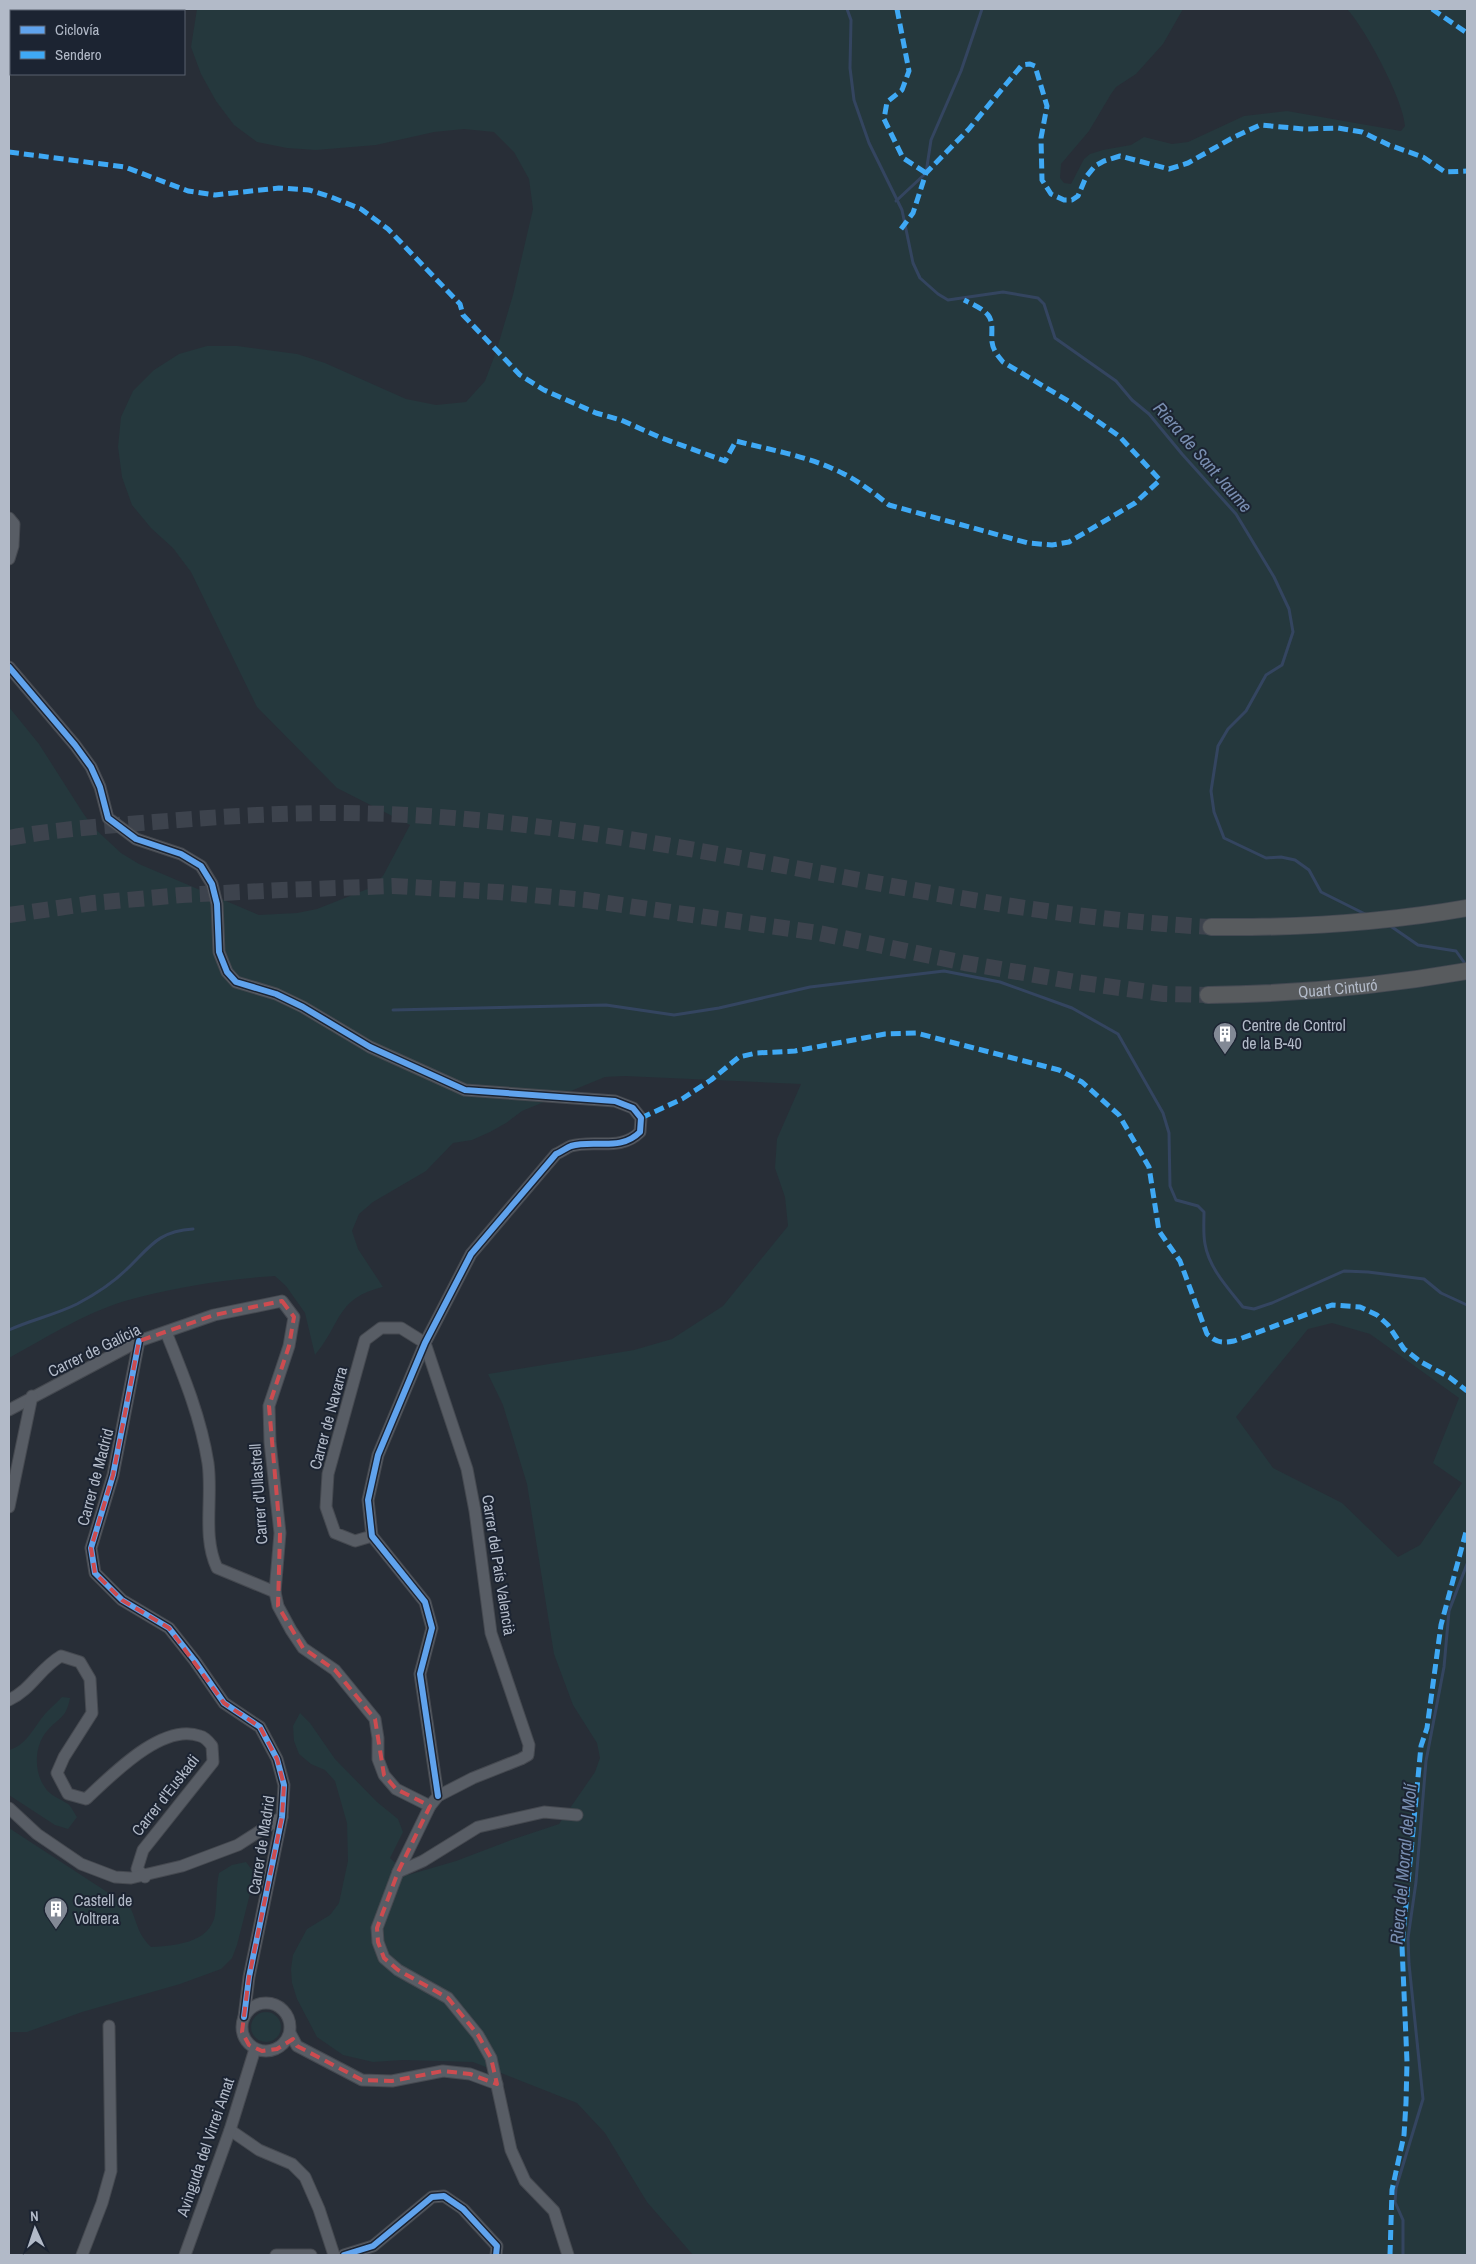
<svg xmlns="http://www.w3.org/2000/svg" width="1476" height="2264" font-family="'Archivo Narrow',sans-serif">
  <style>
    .green { fill: #25383d; fill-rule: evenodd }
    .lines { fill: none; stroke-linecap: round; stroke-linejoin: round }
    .stream { stroke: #344560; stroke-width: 3 }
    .highway-tunnel { stroke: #3d434d; stroke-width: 16; stroke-dasharray: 16 8; stroke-linecap: butt }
    .minor-casing { stroke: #454950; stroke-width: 13 }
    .highway-casing { stroke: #454a53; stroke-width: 18 }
    .minor { stroke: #585d65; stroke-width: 11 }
    .highway { stroke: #585b5e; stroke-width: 16 }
    .quiet { stroke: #3fa9f5; stroke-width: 5; stroke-dasharray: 10 5; stroke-linecap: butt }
    .cycleway-casing { stroke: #1c2432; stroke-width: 9 }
    .cycleway { stroke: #60a3ed; stroke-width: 6 }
    .marked { fill: none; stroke: #cd4c50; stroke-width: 4; stroke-dasharray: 10 6; stroke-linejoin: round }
    .labels { text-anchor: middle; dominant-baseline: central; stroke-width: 4; stroke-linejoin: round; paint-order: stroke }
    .street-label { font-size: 16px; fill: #b2bac8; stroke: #1c2432 }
    .poi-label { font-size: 16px; fill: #b2bac8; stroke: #1c2432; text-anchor: start }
    .water-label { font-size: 18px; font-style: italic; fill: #798eb1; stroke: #1c2432 }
  </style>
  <rect width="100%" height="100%" fill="#282e37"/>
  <g class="green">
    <path d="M197,9H1183L1163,44L1136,74L1116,87L1111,94L1089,131L1061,164L1060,178L1064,183L1071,184L1084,159L1090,154L1103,150L1131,145L1144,137L1172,144L1188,142L1244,116L1287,111L1401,131L1405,126C1404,101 1365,28 1347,9H1467V2255H693L647,2202L605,2133L577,2103L473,2062L403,2060L373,2062L343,2055L317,2037L297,1999L292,1983L291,1969L293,1955L307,1929L330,1915L339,1903L348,1861L347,1823L335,1781L325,1770L311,1764L299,1754L294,1741L293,1726L300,1713L310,1723L335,1759L377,1802L398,1819L403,1832L390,1858L408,1875L456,1861L511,1840L559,1824L595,1772L600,1758L597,1743L573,1705L554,1654L527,1484L503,1405L488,1374L634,1350L672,1339L723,1306L788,1226L785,1197L775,1168L777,1139L801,1084L624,1076L605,1077L522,1111L506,1123L490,1132L472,1140L453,1143L426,1171L373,1202L359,1214L352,1231L358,1249L383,1287C336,1298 342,1323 315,1355L305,1313L286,1286L275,1276C228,1279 182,1286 136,1298C91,1309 49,1336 9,1358V707L39,744L83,813L93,827L121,853L139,864L259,915L297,913L317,909L370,888L383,876L410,825L337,788L257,707L191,572L173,548L151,528L132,505L122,477L118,447L121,417L133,391L154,370L179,354L207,346H237L297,354L325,363L406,399L436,405L466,402L485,381L496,352L513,295L533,209L529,179L514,152L494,132L464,129L434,132L376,145L316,150L287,148L257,142L234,125L216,101L201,74L191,47ZM1332,1323L1370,1334L1459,1398L1433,1463L1462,1483L1420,1545L1398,1557L1342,1503L1273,1468L1236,1417L1308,1329Z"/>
    <path d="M62,1697L70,1698C66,1719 59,1717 47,1731C34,1746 34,1771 44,1786C50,1796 59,1798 68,1804C72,1807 74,1813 77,1817L68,1829L55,1825L9,1795V1750C26,1746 34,1727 45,1714C50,1708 57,1703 62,1697Z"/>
    <path d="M9,1828L130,1907C138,1924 137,1933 151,1947C174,1946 210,1943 215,1915C217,1902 216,1887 219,1873L232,1865L246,1862L255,1874L237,1945L232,1958L221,1969L180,1984L82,2012L27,2032H9Z"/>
    <circle cx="266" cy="2027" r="15"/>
  </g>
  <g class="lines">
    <g class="stream">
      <path d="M847,9L851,20L850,68L854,100L869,143L902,210L913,263L920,278L938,294L948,300L1003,292L1038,298L1044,304L1055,338L1116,381L1132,400L1149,414L1182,454L1236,514L1274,577L1289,609L1293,632L1282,665L1266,675L1246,711L1228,729L1218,746L1211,791L1214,812L1224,838L1266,858L1281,857L1295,860L1309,870L1321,892L1367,915"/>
      <path d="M896,201L926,173L931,140L961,71L982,9"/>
      <path d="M1389,925L1418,945L1456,951L1466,965"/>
      <path d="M393,1010L606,1005L674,1015L719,1008L810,987L944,971L1000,982L1072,1008L1118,1034L1163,1113L1169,1133L1170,1186L1176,1200L1198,1206L1204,1212C1204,1222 1203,1234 1205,1244C1209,1268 1228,1288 1243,1307L1254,1309L1272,1303L1344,1271L1368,1272L1424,1279L1441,1293L1467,1305"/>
      <path d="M9,1330C30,1320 55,1315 77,1304C94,1295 113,1283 127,1269C150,1247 158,1231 193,1229"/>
      <path d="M1403,2255V2220L1395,2202L1396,2188L1423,2099L1409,1964L1408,1938L1416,1882L1426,1761L1444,1667L1449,1611L1467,1564"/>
    </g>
    <g class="highway-tunnel">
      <path d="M9,838C57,829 106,826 154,822C215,817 275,813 336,813C428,813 519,823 609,836C810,866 1008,917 1211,927"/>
      <path d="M9,915L93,903L182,895L282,890L393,886L498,892L586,900L819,933L965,963L1076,982L1164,994L1208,995"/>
    </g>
    <g class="minor-casing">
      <g id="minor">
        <path d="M9,518L14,524L13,546L9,559"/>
        <path d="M9,667L75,745L91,767L100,787L108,818L136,839L181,854L201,866L212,884L217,904L219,952L227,972L236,982L276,994L303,1007L370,1047L465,1090L615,1101L633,1108L641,1118L640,1132C620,1152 595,1139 571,1146C566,1148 561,1152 556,1154L471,1254L425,1343L378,1455L368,1500L372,1536L425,1602L432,1628L420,1674L438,1796"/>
        <path d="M166,1332C183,1374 201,1418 208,1463C213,1498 202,1536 217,1568L275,1592"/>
        <path d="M139,1341L113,1475L91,1548L95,1573L122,1600L169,1628L195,1661L224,1703L260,1727L277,1759L284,1785L282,1817L249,1977L244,2017"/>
        <path d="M425,1343L467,1469L475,1511L491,1633L529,1745L528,1755L521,1759L473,1778L438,1796L430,1806L398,1872L377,1928L378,1942L384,1958L398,1970L448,1998L478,2035L491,2058L511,2150L525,2181L554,2211L568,2255"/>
        <path d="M9,1410L139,1341L214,1315L282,1301L294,1317L289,1346L269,1406L270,1442L280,1533L275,1592L278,1606L291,1630L303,1648L335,1670L375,1719L378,1738V1759L384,1775L396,1789L430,1806"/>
        <path d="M9,1507L32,1396"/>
        <path d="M372,1536L355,1541L335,1533L326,1507L328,1474L365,1340L381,1328H401L425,1343"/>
        <path d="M9,1700C32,1689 39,1669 61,1656L80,1662L90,1679L92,1713L64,1757L57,1773L68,1794L86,1799C111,1776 162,1722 200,1736C205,1737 209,1742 212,1746L213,1762L143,1850L137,1869L145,1877"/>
        <path d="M9,1808L37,1834L81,1864L115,1877L131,1878L182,1866L238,1845L282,1817"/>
        <path d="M398,1872L423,1861L478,1827L544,1812L577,1815"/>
        <circle cx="266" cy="2027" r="24"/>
        <path d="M290,2033L297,2046L362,2080L392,2081L443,2071L470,2074L497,2084"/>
        <path d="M230,2130L259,2150L292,2164L305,2177L319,2209L334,2255"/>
        <path d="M82,2255L102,2203L111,2171L109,2026"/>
        <path d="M185,2255L230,2130L255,2049"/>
        <path d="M276,2255H311"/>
        <path d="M344,2255L373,2246L432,2197L444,2196L463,2209L497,2246L496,2255"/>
      </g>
    </g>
    <g class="highway-casing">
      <g id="highway">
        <path d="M1211,927C1298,928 1382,923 1467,908"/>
        <path id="s1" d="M1208,995C1296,994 1381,986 1467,971"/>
      </g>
    </g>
    <use href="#minor" class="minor"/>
    <use href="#highway" class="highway"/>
    <g class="quiet">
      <path d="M897,9L909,71L902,90L887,102L884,119L903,158L926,173"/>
      <path d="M1432,9L1467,33"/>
      <path d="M9,152L125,167L188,191L215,195L279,188L309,190L331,197L361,209L388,229L460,304L463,315L520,375L544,390L596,413L621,420L659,437L725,461L736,441C771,450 812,457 844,474C860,482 875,494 889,505L1028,543L1052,545L1069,542L1135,503L1160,480L1119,436L1070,402L1003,362C998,356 993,350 992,342C991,333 994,322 988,315C982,308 972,304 964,300"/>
      <path d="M901,229L913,213L926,173L968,130L1022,65L1030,64L1035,66L1047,106L1041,138L1042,180L1051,194L1064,200H1072L1078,196L1086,177L1095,166L1104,161L1120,156L1169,169L1188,163L1234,137L1260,125L1304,129L1338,128L1362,132L1389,145L1423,157L1445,172L1467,171"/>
      <path d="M641,1118L682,1099L711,1080L739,1057L756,1053L795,1051L885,1034L916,1033L1059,1070L1082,1082L1119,1115L1149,1167L1159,1231L1180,1261L1207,1334C1217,1343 1222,1343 1234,1341L1332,1305L1360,1307L1377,1315L1388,1325L1404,1349L1421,1362L1449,1377L1467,1391"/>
      <path d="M1390,2255L1392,2190L1404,2135L1406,2103L1407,2062L1402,1946L1421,1746L1427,1728L1441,1625L1467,1528"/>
    </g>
    <g class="cycleway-casing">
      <g id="cycleway">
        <path d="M9,667L75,745L91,767L100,787L108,818L136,839L181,854L201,866L212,884L217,904L219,952L227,972L236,982L276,994L303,1007L370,1047L465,1090L615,1101L633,1108L641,1118L640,1132C620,1152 595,1139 571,1146C566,1148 561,1152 556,1154L471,1254L425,1343L378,1455L368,1500L372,1536L425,1602L432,1628L420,1674L438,1796"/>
        <path d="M139,1341L113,1475L91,1548L95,1573L122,1600L169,1628L195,1661L224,1703L260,1727L277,1759L284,1785L282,1817L249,1977L244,2017"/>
        <path d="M344,2255L373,2246L432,2197L444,2196L463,2209L497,2246L496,2255"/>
      </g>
    </g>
    <use href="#cycleway" class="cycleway"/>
  </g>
  <path class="marked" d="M282,1301L294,1317L289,1346L269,1406L280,1533L278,1606L303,1648L335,1670L375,1719L384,1775L396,1789L430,1806L398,1872L377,1928L378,1942L384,1958L398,1970L448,1998L478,2035L491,2058L497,2084L470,2074L443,2071L392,2081L362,2080L297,2046L293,2039L277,2049L262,2051L249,2045L242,2032L249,1977L282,1817L284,1785L277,1759L260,1727L224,1703L169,1628L122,1600L95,1573L91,1548L113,1475L139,1341L214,1315Z"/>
  <defs>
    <g id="building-pin" transform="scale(1.25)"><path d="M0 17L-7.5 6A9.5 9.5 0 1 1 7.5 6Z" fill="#828995" stroke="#1c2432"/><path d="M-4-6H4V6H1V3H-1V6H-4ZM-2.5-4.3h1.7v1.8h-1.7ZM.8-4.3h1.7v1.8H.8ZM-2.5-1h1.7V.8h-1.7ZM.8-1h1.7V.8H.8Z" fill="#fff"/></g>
  </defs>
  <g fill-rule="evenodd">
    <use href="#building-pin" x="1225" y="1034"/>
    <use href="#building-pin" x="56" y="1909"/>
  </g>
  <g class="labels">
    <g class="street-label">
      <text stroke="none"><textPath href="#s1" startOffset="130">Quart Cinturó</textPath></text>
      <text transform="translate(94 1350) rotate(-26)">Carrer de Galícia</text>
      <text transform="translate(328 1418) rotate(-75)">Carrer de Navarra</text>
      <text transform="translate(95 1477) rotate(-75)">Carrer de Madrid</text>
      <text transform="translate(258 1494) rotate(-94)">Carrer d'Ullastrell</text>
      <text transform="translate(499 1565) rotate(81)">Carrer del País Valencià</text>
      <text transform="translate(165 1795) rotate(-52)">Carrer d'Euskadi</text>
      <text transform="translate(261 1845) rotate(-81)">Carrer de Madrid</text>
      <text transform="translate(205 2147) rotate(-71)">Avinguda del Virrei Amat</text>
    </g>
    <g class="poi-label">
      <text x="1242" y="1025">Centre de Control<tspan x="1242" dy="18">de la B-40</tspan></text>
      <text x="74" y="1900">Castell de<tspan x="74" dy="18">Voltrera</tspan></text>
    </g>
    <g class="water-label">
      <text transform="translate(1203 457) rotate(49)">Riera de Sant Jaume</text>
      <text transform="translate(1403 1864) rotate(-85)">Riera del Morral del Molí</text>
    </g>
  </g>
  <rect width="1476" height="2264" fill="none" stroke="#b2bac8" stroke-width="20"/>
  <rect x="10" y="10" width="175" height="65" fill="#1c2432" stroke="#58606e"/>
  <rect x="20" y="26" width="25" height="8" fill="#60a3ed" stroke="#58606e"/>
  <text x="55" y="35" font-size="15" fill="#b2bac8">Ciclovía</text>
  <rect x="20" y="51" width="25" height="8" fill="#3fa9f5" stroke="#58606e"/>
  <text x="55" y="60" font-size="15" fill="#b2bac8">Sendero</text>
  <g transform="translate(35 2229) rotate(357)" stroke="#1c2432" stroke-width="4" paint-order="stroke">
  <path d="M0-4L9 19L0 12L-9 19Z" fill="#b2bac8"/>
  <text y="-8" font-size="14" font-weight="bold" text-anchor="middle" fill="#b2bac8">N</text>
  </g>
</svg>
